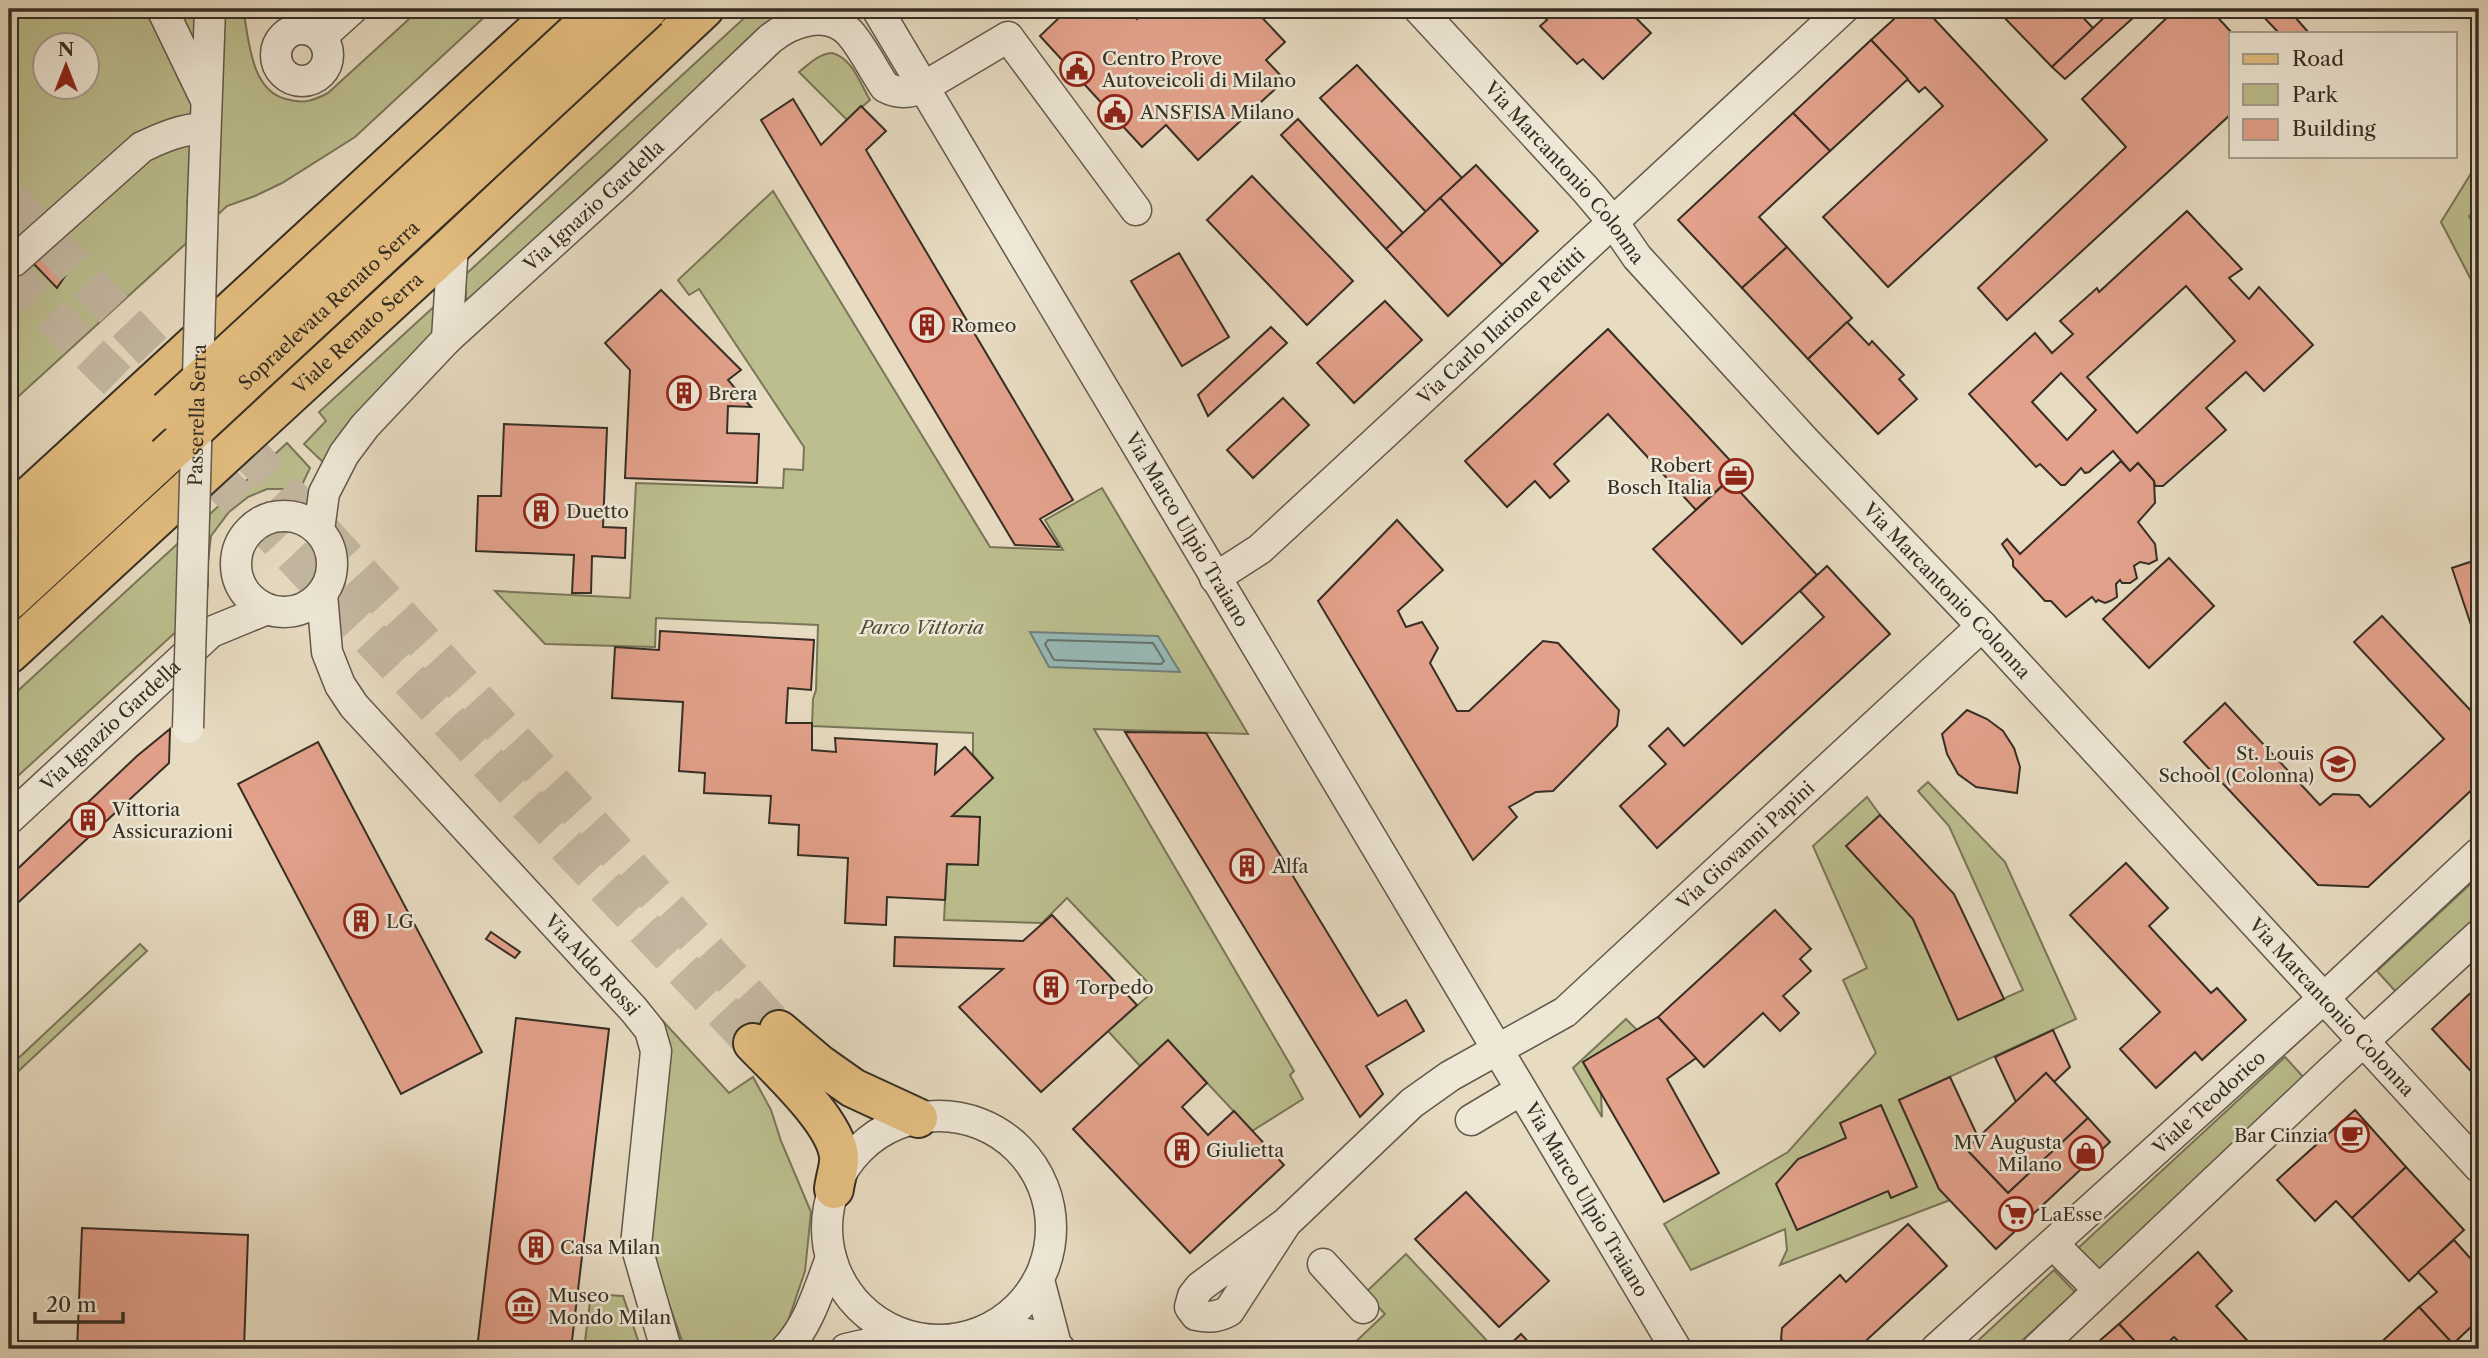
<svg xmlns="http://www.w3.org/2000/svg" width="2488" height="1358" font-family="'Libre Caslon Text',serif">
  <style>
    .green { fill: #bcbe8e; stroke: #797659; stroke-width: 2; fill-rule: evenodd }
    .water { fill: #98bab9; stroke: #71827d; stroke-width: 2 }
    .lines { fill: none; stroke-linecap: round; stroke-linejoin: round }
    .shore { stroke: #67746e; stroke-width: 2 }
    .building { fill: #e3a18b; stroke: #362e24; stroke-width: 2; fill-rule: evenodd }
    .highway-tunnel { stroke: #c4b8a2; stroke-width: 38; stroke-dasharray: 38 19; stroke-linecap: butt }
    .minor-casing { stroke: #62594b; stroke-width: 33 }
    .major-casing { stroke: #362e24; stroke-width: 42 }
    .highway-casing { stroke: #362e24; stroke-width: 42 }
    .minor { stroke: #efe8d7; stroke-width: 30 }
    .major { stroke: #e4be80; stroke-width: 38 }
    .highway { stroke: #e4be80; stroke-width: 38 }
    .minor-bridge-casing { stroke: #62594b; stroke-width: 33; stroke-linecap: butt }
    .highway-bridge-casing { stroke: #362e24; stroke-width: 42; stroke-linecap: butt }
    .minor-bridge { stroke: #efe8d7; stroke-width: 30 }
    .highway-bridge { stroke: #e4be80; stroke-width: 38 }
    .labels { text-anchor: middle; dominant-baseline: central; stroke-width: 5; stroke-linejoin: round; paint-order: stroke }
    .poi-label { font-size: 19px; fill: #362e24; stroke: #efe8d7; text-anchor: start }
    .street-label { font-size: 19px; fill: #362e24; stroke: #efe8d7 }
    .park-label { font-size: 19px; font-style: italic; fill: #514b39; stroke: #efe8d7 }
  </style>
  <rect width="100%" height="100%" fill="#e7dbc1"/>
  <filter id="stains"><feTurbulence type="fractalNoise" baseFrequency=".00286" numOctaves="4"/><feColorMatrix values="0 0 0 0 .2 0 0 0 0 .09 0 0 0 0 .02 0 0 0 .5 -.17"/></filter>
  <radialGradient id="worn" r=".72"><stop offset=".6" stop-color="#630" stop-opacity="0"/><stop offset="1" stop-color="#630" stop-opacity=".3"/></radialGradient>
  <g class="green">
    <path d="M9,9H243C249,38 250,90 286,99C303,104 313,101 328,93L420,9H493L355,137L282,183L255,196L227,206L9,405ZM46,46H88V88H46Z"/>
    <path d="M754,9H794L780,13L466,302L465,275Z"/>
    <path d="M832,53C852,58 860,83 870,100L847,120L799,72C809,64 818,54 832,53Z"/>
    <path d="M2475,167L2479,172V208L2469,216L2479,237V295L2441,222Z"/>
    <path d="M773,191L990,547L1063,550L1045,520L1102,488L1248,734L1094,729L1294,1071L1290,1075L1303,1099L1252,1131L1168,1041L1140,1066L1108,1031L1155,990L1067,898L1042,923L944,920L947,864L978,865L980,817L952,816L993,778L973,755V733L812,726L813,699L816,690L818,625L656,618L655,647L545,644L495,591L630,598L636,483L783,488L784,469L803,470L804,447L699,289L689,295L678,280Z"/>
    <path d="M438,303L439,327L341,432L325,464L304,444L326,421L319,412Z"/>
    <path d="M287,443L310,468L300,489H267L248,497L229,512L211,536L208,562V586L200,610L9,784V699Z"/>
    <path d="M1928,782L2005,862L2076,1019L1899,1100L1939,1189L1950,1200L1780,1265L1787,1250L1785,1229L1691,1270L1664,1224L1788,1152L1876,1053L1843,980L1867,968L1813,846L1867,797L1880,815L1913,919L1958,1019L2023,990L1949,826L1918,791Z"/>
    <path d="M2479,876V917L2397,993L2377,971Z"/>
    <path d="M140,944L147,951L9,1080V1067Z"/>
    <path d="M650,1007L729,1093L753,1077L771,1110L781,1141L811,1212L805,1271L788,1321L768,1349H685L649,1248L670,1046Z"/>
    <path d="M1626,1019L1637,1030L1583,1062L1601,1094L1602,1117L1573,1068Z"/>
    <path d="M2285,1057L2305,1079L2096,1272L2076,1250Z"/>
    <path d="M1406,1254L1490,1344L1485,1349H1348L1385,1314L1365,1293Z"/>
    <path d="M2054,1270L2075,1292L2013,1349H1969Z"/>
    <path d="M591,1294L623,1296L641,1349H584Z"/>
  </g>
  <path class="water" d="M1030,632L1158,636L1180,672L1049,667Z"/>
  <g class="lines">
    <path class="shore" d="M1048,640L1153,643L1164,661L1161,664L1054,660L1045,644Z"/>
  </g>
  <g class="building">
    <path d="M1057,9H1127L1137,19L1148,9H1254L1285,42L1266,60L1285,80L1198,160L1166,125L1142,147L1040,36L1062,15Z"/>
    <path d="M1536,9H1627L1651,33L1603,79L1583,59L1577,64L1540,26L1547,20Z"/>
    <path d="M1905,9H1925L2047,140L1888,287L1823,217L1943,106L1925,87L1919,92L1871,40Z"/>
    <path d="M1996,9H2075L2093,28L2052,67Z"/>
    <path d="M2113,9H2143L2065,79L2052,67Z"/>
    <path d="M2176,9H2210L2232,33L2231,114L2007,320L1978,288L2126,147L2082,99Z"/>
    <path d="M2256,9H2288L2309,33H2279Z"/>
    <path d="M1871,40L1908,79L1830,151L1793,113Z"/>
    <path d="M1357,65L1462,178L1426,212L1320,98Z"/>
    <path d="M793,99L821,145L861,106L886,131L866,150L1073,500L1040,519L1059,547L1015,545L761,120Z"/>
    <path d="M1793,113L1830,151L1759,217L1787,247L1742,288L1678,220Z"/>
    <path d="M1298,119L1403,233L1386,249L1281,135Z"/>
    <path d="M1476,165L1538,231L1502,265L1440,198Z"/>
    <path d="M1252,176L1353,281L1307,325L1207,220Z"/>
    <path d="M1440,198L1502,265L1448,316L1386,249Z"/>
    <path d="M2187,211L2242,269L2229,278L2249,299L2259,287L2313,345L2264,391L2246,372L2206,408L2226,430L2163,486H2155L2154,481L2138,463L2130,471L2113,451L2089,472L2085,473L2081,468L2065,485H2061L2040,464L2036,467L1969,394L2035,333L2052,353L2073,334L2060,321L2097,288L2099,292ZM2186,286L2235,341L2137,433L2087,377ZM2061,373L2096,410L2067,440L2032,402Z"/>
    <path d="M51,246L71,267L57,288L32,262Z"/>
    <path d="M1787,247L1852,318L1808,359L1742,288Z"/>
    <path d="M1179,253L1229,337L1182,366L1131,281Z"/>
    <path d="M661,290L741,370L728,380L751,407L728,406L727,433L759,434L757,483L625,478L630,370L605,343Z"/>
    <path d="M1385,301L1422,340L1354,403L1317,363Z"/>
    <path d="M1847,322L1869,345L1872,341L1904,375L1899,379L1917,399L1878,434L1808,359Z"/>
    <path d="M1271,327L1287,343L1208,416L1198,395Z"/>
    <path d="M1608,329L1739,470L1696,510L1608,414L1554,464L1569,481L1550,498L1535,481L1507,507L1465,461Z"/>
    <path d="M1283,398L1309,425L1253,478L1227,450Z"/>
    <path d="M504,424L607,428L603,527L626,528L625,558L592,556L591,593H572L574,555L476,551L478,496H501Z"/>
    <path d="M2121,461L2130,471L2138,463L2154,481L2155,503L2138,522L2155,544L2157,560L2149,564L2140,562L2134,566L2137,578L2130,583H2122L2120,580L2116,584L2117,597L2110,601L2105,603L2098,600L2096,602L2092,597L2066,617L2051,601H2045L2013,566V560L2002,544L2007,539L2020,554Z"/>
    <path d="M1729,480L1817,575L1742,644L1653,549Z"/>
    <path d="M1397,520L1443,570L1398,611L1406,627L1422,622L1438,648L1430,663L1457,711H1469L1543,641L1558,643L1619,710L1617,726L1553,791L1536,792L1509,807L1517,817L1473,860L1318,601Z"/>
    <path d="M2169,558L2214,606L2149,668L2103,619Z"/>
    <path d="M2479,559V649L2452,568Z"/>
    <path d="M1827,566L1890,634L1657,848L1620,806L1666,764L1649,746L1668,728L1684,746L1824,617L1800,591Z"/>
    <path d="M2382,616L2473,713L2479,707V783L2368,887L2318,885L2184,742L2225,703L2320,805L2333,794L2359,795L2370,807L2444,739L2354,642Z"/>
    <path d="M660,631L814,640L811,690L788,688L786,723H812V750L836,752L835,738L937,744L935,774L965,747L993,778L952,816L980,817L978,865L947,864L945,900L887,897L886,925L845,923L848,858L798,855L799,825L769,823L771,796L704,793L705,773L679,771L683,702L612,698L615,647L659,650Z"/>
    <path d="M1967,710L1987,719L2003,731L2014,748L2020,767L2017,793L1976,787L1958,774L1947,754L1942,734Z"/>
    <path d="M170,729L169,763L9,911V877L137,756Z"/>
    <path d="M1125,732L1206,733L1378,1016L1406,1000L1424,1031L1366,1066L1383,1094L1360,1117Z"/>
    <path d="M318,742L482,1052L401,1094L238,784Z"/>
    <path d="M1880,815L1954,894L2004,999L1958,1020L1913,919L1846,846Z"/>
    <path d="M2126,863L2168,908L2149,926L2211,993L2217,988L2246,1020L2202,1060L2195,1052L2156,1088L2120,1049L2160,1012L2070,915Z"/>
    <path d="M1775,910L1811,949L1800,959L1811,971L1783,996L1799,1013L1780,1031L1763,1013L1704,1067L1658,1017Z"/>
    <path d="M1052,915L1137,1005L1041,1092L959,1007L1003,969L894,966L895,937L1023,941Z"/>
    <path d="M491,932L520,952L515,958L486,939Z"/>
    <path d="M2479,985V1080L2432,1029Z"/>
    <path d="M1658,1017L1696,1058L1667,1079L1719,1173L1664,1202L1583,1062Z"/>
    <path d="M516,1018L609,1029L571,1349H477Z"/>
    <path d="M2053,1030L2070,1067L2054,1082L2046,1073L2016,1102L1995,1057Z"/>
    <path d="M1168,1040L1207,1083L1182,1107L1208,1135L1234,1111L1284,1165L1190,1253L1073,1129Z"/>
    <path d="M2046,1073L2088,1118L2008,1193L1966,1149Z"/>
    <path d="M1950,1077L1978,1137L1966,1149L2008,1193L2088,1118L2110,1142L1996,1249L1939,1189L1899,1100Z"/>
    <path d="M1881,1105L1917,1187L1891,1198L1888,1191L1797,1230L1776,1184L1798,1159L1846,1138L1840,1123Z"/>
    <path d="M2355,1110L2406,1167L2352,1218L2336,1201L2315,1221L2277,1180Z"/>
    <path d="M2406,1167L2464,1230L2409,1281L2352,1218Z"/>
    <path d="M1466,1192L1549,1281L1499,1327L1415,1239Z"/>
    <path d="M1908,1224L1947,1266L1857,1349H1791L1781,1339L1782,1328L1840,1275L1846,1282Z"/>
    <path d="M82,1228L248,1235L244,1349H77Z"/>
    <path d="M2454,1240L2479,1268V1334L2472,1326L2453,1344L2419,1307L2437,1292L2418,1272Z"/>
    <path d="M2198,1252L2232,1291L2216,1306L2255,1349H2186L2174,1337L2161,1349H2142L2119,1324Z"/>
    <path d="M2419,1307L2453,1344L2446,1349H2376L2375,1348Z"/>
    <path d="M2119,1324L2142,1349H2090Z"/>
    <path d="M1521,1334L1535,1349H1505Z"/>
  </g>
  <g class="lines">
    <g class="highway-tunnel">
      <path d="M9,199L271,476L779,1030"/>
      <path d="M9,274L260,521L753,1043"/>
    </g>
    <g class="minor-casing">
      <g id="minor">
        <path d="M162,9L205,98"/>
        <path id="s1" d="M877,9L1676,1349"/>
        <path id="s2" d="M1419,9L1585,189L1613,222L1637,257L1806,442L1982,626L2479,1167"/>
        <circle cx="302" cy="55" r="26"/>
        <path d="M321,37L352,9"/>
        <path d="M203,201L210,9"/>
        <path d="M14,261L142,147C163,137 182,129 205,128"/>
        <path d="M447,339L453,245"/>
        <circle cx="284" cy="564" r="48"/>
        <path id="s3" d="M319,530L324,493L344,454L365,426L447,339L622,180L770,39C791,22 826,9 849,32C862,46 874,71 885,87C898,94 908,93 922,88L1008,37L1136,210"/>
        <path id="s4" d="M1215,578L1260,549L1843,9"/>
        <path id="s5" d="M322,594L327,652L340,685L354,706L634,1010L650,1030L656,1051L636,1245L666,1349"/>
        <path id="s6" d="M9,819L211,632L267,609"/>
        <circle cx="939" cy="1228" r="112"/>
        <path d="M1471,1120L1521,1090"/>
        <path id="s7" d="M1286,1223L1229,1311C1218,1317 1209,1318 1196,1315L1190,1307L1193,1296L1200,1287L1286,1223L1412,1103L1450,1076L1565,1012L1982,626"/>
        <path d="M2053,1244L2098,1289"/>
        <path d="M1323,1264L1363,1308"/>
        <path d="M1039,1280L1056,1345"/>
        <path d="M991,1328C1012,1332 1044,1333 1060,1349"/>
        <path d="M786,1349C809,1325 819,1289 831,1258"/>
        <path d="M846,1349L886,1340L911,1338"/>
        <path id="s8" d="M1936,1349L2324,998L2479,853"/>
        <path d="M2037,1349L2330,1072L2479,935"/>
      </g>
    </g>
    <g class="major-casing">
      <g id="major">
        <path d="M9,515L559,9"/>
        <path id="s9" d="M9,654L453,245L704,9"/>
      </g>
    </g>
    <g class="highway-casing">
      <g id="highway">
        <path d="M9,558L168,410"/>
        <path d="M9,601L166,456"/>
        <path d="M779,1030L819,1064L853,1088L918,1118"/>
        <path d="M753,1043C777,1068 835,1121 839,1156C840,1166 835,1179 834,1189"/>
      </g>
    </g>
    <use href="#minor" class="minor"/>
    <use href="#major" class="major"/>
    <use href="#highway" class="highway"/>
    <g class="minor-bridge-casing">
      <g id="minor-bridge">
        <path id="s10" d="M188,728L203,201"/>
      </g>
    </g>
    <g class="highway-bridge-casing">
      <g id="highway-bridge">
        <path d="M168,410L601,9"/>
        <path id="s11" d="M166,456L648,9"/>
      </g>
    </g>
    <use href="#minor-bridge" class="minor-bridge"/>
    <use href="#highway-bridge" class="highway-bridge"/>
  </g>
  <defs>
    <g id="civic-ring" transform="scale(1.75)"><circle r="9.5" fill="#efe8d7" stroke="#8f2418" stroke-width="1.5"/><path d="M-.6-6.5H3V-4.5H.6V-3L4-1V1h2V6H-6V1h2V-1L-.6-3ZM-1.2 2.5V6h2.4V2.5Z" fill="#8f2418"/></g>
    <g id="building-ring" transform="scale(1.75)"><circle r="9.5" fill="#efe8d7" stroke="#8f2418" stroke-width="1.5"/><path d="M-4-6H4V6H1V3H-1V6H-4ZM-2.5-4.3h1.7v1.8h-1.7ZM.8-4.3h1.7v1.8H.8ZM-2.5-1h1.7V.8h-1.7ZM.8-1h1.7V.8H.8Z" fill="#8f2418"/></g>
    <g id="office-ring" transform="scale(1.75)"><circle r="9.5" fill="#efe8d7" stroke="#8f2418" stroke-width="1.5"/><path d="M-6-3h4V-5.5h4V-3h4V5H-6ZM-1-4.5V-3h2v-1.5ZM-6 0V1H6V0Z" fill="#8f2418"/></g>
    <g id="school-ring" transform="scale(1.75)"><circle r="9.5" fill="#efe8d7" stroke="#8f2418" stroke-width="1.5"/><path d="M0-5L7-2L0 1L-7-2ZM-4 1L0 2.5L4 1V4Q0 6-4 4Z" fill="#8f2418"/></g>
    <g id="cafe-ring" transform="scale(1.75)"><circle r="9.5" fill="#efe8d7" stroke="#8f2418" stroke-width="1.5"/><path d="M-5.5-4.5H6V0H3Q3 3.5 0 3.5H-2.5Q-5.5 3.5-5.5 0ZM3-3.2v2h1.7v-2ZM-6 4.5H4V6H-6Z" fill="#8f2418"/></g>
    <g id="shop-ring" transform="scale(1.75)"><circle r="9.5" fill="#efe8d7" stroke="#8f2418" stroke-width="1.5"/><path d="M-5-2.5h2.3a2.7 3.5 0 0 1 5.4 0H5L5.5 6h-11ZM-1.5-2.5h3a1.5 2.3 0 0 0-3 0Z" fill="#8f2418"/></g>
    <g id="supermarket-ring" transform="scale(1.75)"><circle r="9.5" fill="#efe8d7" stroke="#8f2418" stroke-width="1.5"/><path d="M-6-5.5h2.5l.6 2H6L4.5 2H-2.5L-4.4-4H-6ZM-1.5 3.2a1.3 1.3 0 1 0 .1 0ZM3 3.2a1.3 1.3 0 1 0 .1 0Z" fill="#8f2418"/></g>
    <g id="museum-ring" transform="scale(1.75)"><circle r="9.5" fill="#efe8d7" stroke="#8f2418" stroke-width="1.5"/><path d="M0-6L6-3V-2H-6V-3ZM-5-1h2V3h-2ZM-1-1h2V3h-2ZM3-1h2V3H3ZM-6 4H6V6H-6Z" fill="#8f2418"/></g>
  </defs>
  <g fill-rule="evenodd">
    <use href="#civic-ring" x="1077" y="69"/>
    <use href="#civic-ring" x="1115" y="112"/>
    <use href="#building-ring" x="927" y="325"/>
    <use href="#building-ring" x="684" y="393"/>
    <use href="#office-ring" x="1736" y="476"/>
    <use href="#building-ring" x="541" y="511"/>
    <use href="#school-ring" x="2338" y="764"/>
    <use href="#building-ring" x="88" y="820"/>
    <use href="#building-ring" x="1247" y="866"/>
    <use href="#building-ring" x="361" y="921"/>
    <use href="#building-ring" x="1051" y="987"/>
    <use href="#cafe-ring" x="2352" y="1135"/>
    <use href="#building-ring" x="1182" y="1150"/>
    <use href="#shop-ring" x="2086" y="1153"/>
    <use href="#supermarket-ring" x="2016" y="1214"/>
    <use href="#building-ring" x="536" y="1247"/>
    <use href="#museum-ring" x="523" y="1306"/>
  </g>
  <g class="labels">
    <g class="poi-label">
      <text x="1102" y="58">Centro Prove<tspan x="1102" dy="22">Autoveicoli di Milano</tspan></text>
      <text x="1140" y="112">ANSFISA Milano</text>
      <text x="951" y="325">Romeo</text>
      <text x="708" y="393">Brera</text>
      <text x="1712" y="465" text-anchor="end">Robert<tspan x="1712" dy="22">Bosch Italia</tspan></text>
      <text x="566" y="511">Duetto</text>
      <text x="2314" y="753" text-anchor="end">St. Louis<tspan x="2314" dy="22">School (Colonna)</tspan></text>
      <text x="112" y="809">Vittoria<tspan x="112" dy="22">Assicurazioni</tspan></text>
      <text x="1272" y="866">Alfa</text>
      <text x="386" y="921">LG</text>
      <text x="1076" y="987">Torpedo</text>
      <text x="2328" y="1135" text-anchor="end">Bar Cinzia</text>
      <text x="2062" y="1142" text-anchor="end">MV Augusta<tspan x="2062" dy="22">Milano</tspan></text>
      <text x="1206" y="1150">Giulietta</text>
      <text x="2040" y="1214">LaEsse</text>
      <text x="560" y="1247">Casa Milan</text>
      <text x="548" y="1295">Museo<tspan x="548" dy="22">Mondo Milan</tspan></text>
    </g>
    <g class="street-label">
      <text stroke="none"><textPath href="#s2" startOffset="219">Via Marcantonio Colonna</textPath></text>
      <text stroke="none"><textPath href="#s3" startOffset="434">Via Ignazio Gardella</textPath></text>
      <text stroke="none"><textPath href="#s11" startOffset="222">Sopraelevata Renato Serra</textPath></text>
      <text stroke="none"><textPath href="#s4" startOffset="382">Via Carlo Ilarione Petitti</textPath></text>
      <text stroke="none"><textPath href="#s9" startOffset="474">Viale Renato Serra</textPath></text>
      <text stroke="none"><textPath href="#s10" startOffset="313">Passerella Serra</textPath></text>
      <text stroke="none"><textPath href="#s1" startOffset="606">Via Marco Ulpio Traiano</textPath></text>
      <text stroke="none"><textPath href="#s2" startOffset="786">Via Marcantonio Colonna</textPath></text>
      <text stroke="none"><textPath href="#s6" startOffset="138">Via Ignazio Gardella</textPath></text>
      <text stroke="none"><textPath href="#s7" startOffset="877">Via Giovanni Papini</textPath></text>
      <text stroke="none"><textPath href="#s5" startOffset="471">Via Aldo Rossi</textPath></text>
      <text stroke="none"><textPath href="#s2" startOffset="1353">Via Marcantonio Colonna</textPath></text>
      <text stroke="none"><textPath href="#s8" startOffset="368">Viale Teodorico</textPath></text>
      <text stroke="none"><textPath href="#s1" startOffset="1386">Via Marco Ulpio Traiano</textPath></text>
    </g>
    <g class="park-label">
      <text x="922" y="627">Parco Vittoria</text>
    </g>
  </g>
  <rect width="2488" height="1358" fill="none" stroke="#e7dbc1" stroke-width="35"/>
  <rect x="10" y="10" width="2467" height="1337" fill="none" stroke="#362e24" stroke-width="3.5"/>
  <rect x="18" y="18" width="2453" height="1323" fill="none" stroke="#362e24" stroke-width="2"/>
  <rect x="2229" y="32" width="228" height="126" fill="#efe8d7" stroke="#a59e8f" stroke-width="2"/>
  <rect x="2243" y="54" width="35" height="10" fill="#e4be80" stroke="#a59e8f" stroke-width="2"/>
  <text x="2292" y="66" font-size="21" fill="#362e24">Road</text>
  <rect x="2243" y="84" width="35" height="21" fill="#bcbe8e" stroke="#a59e8f" stroke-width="2"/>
  <text x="2292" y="102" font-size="21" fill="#362e24">Park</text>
  <rect x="2243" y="119" width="35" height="21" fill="#e3a18b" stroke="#a59e8f" stroke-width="2"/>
  <text x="2292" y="136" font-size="21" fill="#362e24">Building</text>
  <g transform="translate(66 66)"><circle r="33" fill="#efe8d7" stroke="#a59e8f" stroke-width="2"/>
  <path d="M0-5L12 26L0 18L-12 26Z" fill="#8f2418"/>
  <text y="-10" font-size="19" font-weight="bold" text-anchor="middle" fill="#362e24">N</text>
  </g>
  <path d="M35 1312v10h88v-10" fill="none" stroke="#362e24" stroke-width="3.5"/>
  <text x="46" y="1312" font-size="21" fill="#362e24" stroke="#efe8d7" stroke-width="5" paint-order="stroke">20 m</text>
  <rect width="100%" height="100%" filter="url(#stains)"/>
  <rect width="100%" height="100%" fill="url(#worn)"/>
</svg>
